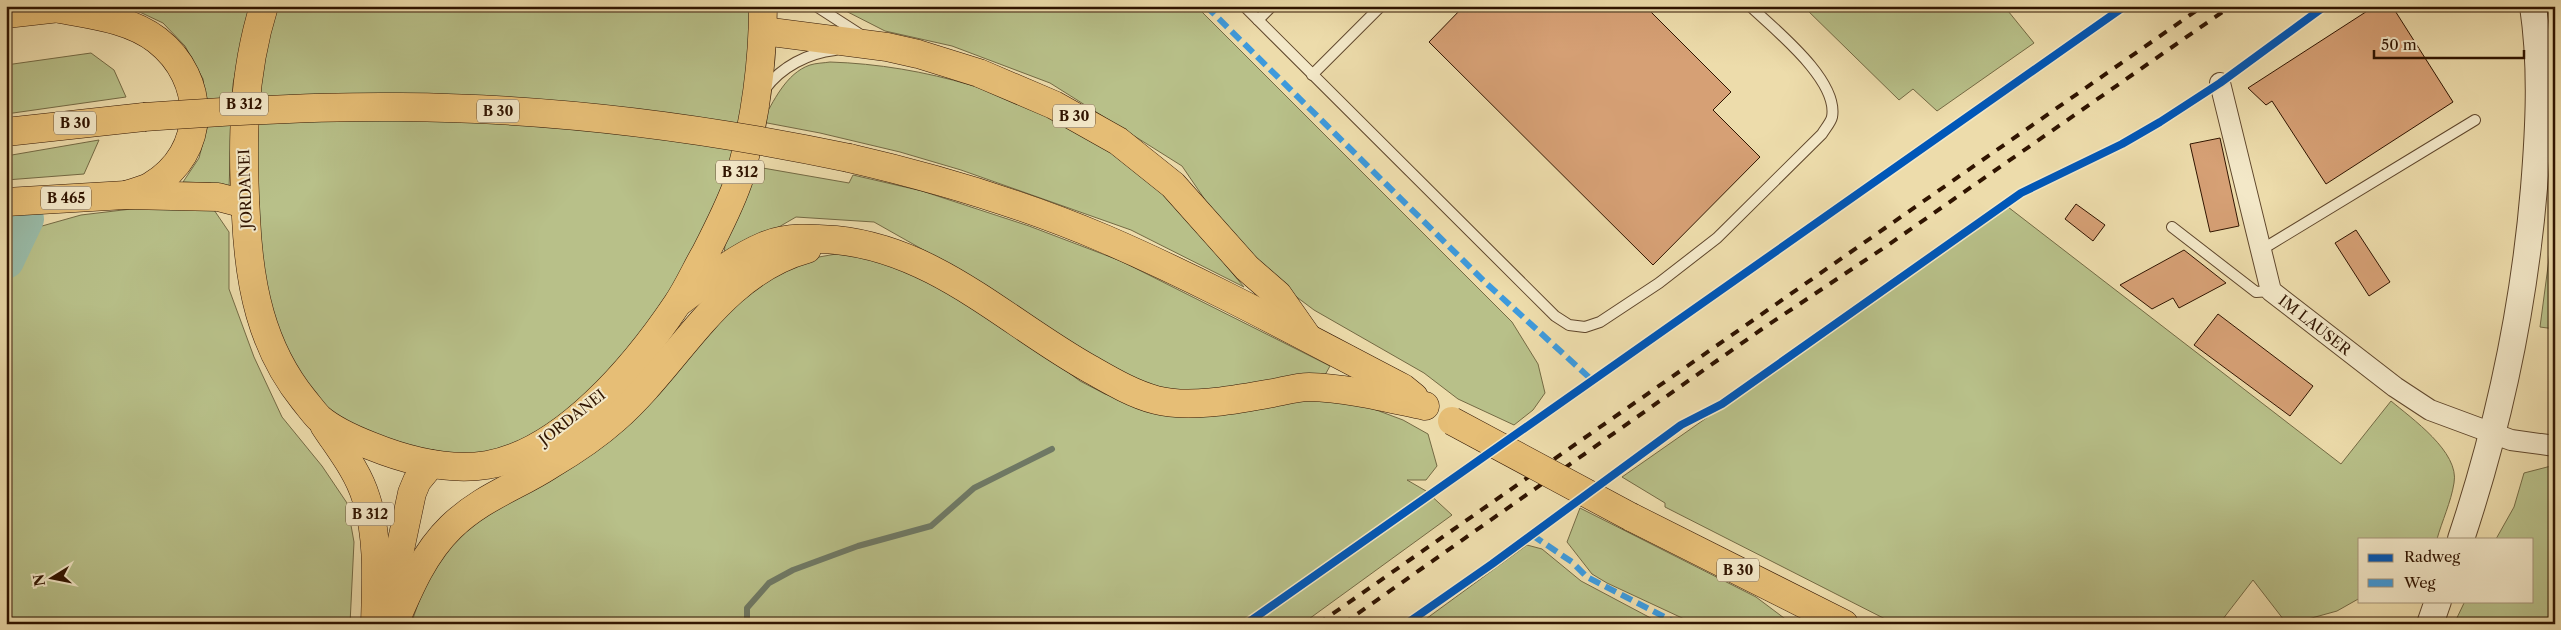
<svg xmlns="http://www.w3.org/2000/svg" width="2561" height="630" font-family="'Libre Caslon Text',serif">
  <style>
    .green { fill: #b8c089; stroke: #746a44 }
    .lines { fill: none; stroke-linecap: round; stroke-linejoin: round }
    .stream { stroke: #6f7965; stroke-width: 6 }
    .river { stroke: #99bca9; stroke-width: 36 }
    .building { fill: #d6a075; stroke: #301400 }
    .service-casing { stroke: #5f462b; stroke-width: 12 }
    .minor-casing { stroke: #5f462b; stroke-width: 22 }
    .tertiary-casing { stroke: #5f462b; stroke-width: 28 }
    .primary-casing { stroke: #301400; stroke-width: 29 }
    .trunk-casing { stroke: #301400; stroke-width: 29 }
    .service { stroke: #f3e8c8; stroke-width: 10 }
    .minor { stroke: #f3e8c8; stroke-width: 20 }
    .tertiary { stroke: #f3e8c8; stroke-width: 26 }
    .primary { stroke: #e6be76; stroke-width: 28 }
    .trunk { stroke: #e6be76; stroke-width: 28 }
    .rail { stroke: #301400; stroke-width: 4; stroke-dasharray: 9 9; stroke-linecap: butt }
    .trunk-bridge-casing { stroke: #301400; stroke-width: 29; stroke-linecap: butt }
    .trunk-bridge { stroke: #e6be76; stroke-width: 28 }
    .quiet { stroke: #3e9adc; stroke-width: 6; stroke-dasharray: 12 6; stroke-linecap: butt }
    .cycleway-casing { stroke: #f3e8c8; stroke-width: 11 }
    .cycleway { stroke: #0057b8; stroke-width: 8 }
    .labels { text-anchor: middle; dominant-baseline: central; stroke-width: 4; stroke-linejoin: round; paint-order: stroke }
    .shield { fill: #f3e8c8; stroke: #6a543c; stroke-width: 1 }
    .shield-label { font-size: 14px; font-weight: bold; fill: #301400 }
    .street-label { font-size: 15px; fill: #301400; stroke: #f3e8c8 }
  </style>
  <rect width="100%" height="100%" fill="#eddcab"/>
  <filter id="stains"><feTurbulence type="fractalNoise" baseFrequency=".004" numOctaves="4"/><feColorMatrix values="0 0 0 0 .2 0 0 0 0 .09 0 0 0 0 .02 0 0 0 .5 -.17"/></filter>
  <radialGradient id="worn" r=".72"><stop offset=".6" stop-color="#630" stop-opacity="0"/><stop offset="1" stop-color="#630" stop-opacity=".3"/></radialGradient>
  <g class="green">
    <path d="M127,6H250L233,84L229,188L210,183L183,182L199,158L204,138L206,106L203,79L185,46L163,23Z"/>
    <path d="M273,6H753L754,28L732,177L676,292L594,392L530,437L500,449L464,457L424,456L339,422L304,384L284,349L256,250L250,134Z"/>
    <path d="M836,6H1196L1512,322L1538,364L1545,393L1533,410L1514,425L1458,399L1424,373L1314,310L1270,277L1223,226L1182,166L1050,83L952,46L885,31Z"/>
    <path d="M1803,6H2004L2034,43L1937,111L1913,89L1899,100Z"/>
    <path d="M2548,6H2555V71Z"/>
    <path d="M91,53L114,70L126,97L6,114V65Z"/>
    <path d="M830,62C925,65 1021,94 1101,143C1112,150 1126,156 1136,165C1177,201 1209,246 1244,287L1131,230L961,170L900,152L820,133L762,122C773,102 786,73 810,65C816,63 824,63 830,62Z"/>
    <path d="M99,140L84,174L6,180V156Z"/>
    <path d="M757,167L849,183L853,175L922,191L1029,226L1121,261L1330,366L1325,375L1218,392H1177L1115,374L989,287L874,222L796,217L765,235L724,255L725,245Z"/>
    <path d="M2555,198V329L2540,327L2554,221Z"/>
    <path d="M173,204L212,207L229,232V289L254,357L282,417L322,466L347,503L354,542L350,624H6V231L42,226L81,215Z"/>
    <path d="M2008,207L2341,464L2391,401C2411,418 2460,452 2454,483C2451,502 2442,521 2437,539H2360V598L2337,611L2290,624H2287L2253,580L2219,624H1895L1665,507V503L1622,477Z"/>
    <path d="M836,254L866,256L921,273L1041,352L1080,381L1105,394L1134,404L1336,400L1371,408L1403,420L1428,434L1437,466L1426,480H1407L1426,491L1452,515L1302,624H411L425,584L450,541L742,294L802,260Z"/>
    <path d="M2555,465V624H2454L2465,601H2532V539H2496L2514,507L2524,473Z"/>
    <path d="M1580,508L1756,597L1792,624H1695L1607,583L1592,574L1567,542Z"/>
    <path d="M1527,545L1542,549L1581,581L1662,624H1419Z"/>
  </g>
  <g class="lines">
    <path class="stream" d="M747,624V608L769,583L793,570L858,546L931,526L974,488L1052,449"/>
    <path class="river" d="M6,261L26,219"/>
  </g>
  <g class="building">
    <path d="M1464,6H1645L1731,92L1713,110L1760,157L1653,265L1429,42Z"/>
    <path d="M2375,6H2392L2453,102L2326,184L2272,101L2266,105L2248,88Z"/>
    <path d="M2220,138L2239,226L2210,232L2190,144Z"/>
    <path d="M2076,204L2105,225L2093,241L2065,219Z"/>
    <path d="M2356,230L2390,282L2369,296L2335,243Z"/>
    <path d="M2184,250L2226,283L2179,308L2173,298L2152,309L2120,285Z"/>
    <path d="M2218,314L2313,386L2290,416L2194,345Z"/>
  </g>
  <g class="lines">
    <g class="service-casing">
      <g id="service">
        <path d="M816,6L861,35"/>
        <path d="M1244,6L1555,316L1569,325L1585,327L1600,322L1659,283L1717,238L1822,134C1825,129 1831,122 1832,117C1839,80 1774,29 1750,6"/>
        <path d="M1258,20L1272,6"/>
        <path d="M1312,75L1381,6"/>
        <path d="M765,89C781,67 808,53 835,50"/>
        <path d="M2172,227L2256,292L2271,291"/>
        <path d="M2261,250L2475,120"/>
      </g>
    </g>
    <g class="minor-casing">
      <path id="minor" d="M2220,83L2271,291L2395,387L2430,410L2511,440L2555,446"/>
    </g>
    <g class="tertiary-casing">
      <g id="tertiary">
        <path d="M2461,539C2499,425 2524,307 2534,188C2539,127 2542,66 2533,6"/>
        <path d="M2430,624L2438,601"/>
      </g>
    </g>
    <g class="primary-casing">
      <g id="primary">
        <path d="M264,6C242,76 242,145 246,217C249,284 261,347 304,400C309,406 314,413 319,418C334,431 353,439 371,446C408,461 447,471 487,465C564,452 636,365 677,304C688,288 696,269 706,252C718,228 732,202 740,176C755,120 763,64 763,6"/>
        <path d="M60,9C92,15 130,19 157,40C207,79 208,152 151,186C144,190 134,192 126,195"/>
        <path d="M6,14L77,6"/>
        <path d="M6,202L126,195L218,197L245,204"/>
        <path d="M324,425C339,448 358,471 366,498C379,537 376,583 375,624"/>
        <path d="M387,611L412,493L417,481L431,464"/>
      </g>
    </g>
    <g class="trunk-casing">
      <g id="trunk">
        <path d="M763,31L887,47L918,54L979,73L1054,105L1118,141L1173,185L1247,268L1278,295L1306,335"/>
        <path d="M6,132L144,117"/>
        <path d="M849,158C936,178 1023,204 1105,239C1207,283 1305,337 1403,388L1414,397"/>
        <path d="M679,302C706,282 733,259 764,246C787,236 812,238 836,240C936,250 1006,322 1090,369C1111,381 1133,394 1156,400C1190,409 1239,399 1273,393C1284,391 1297,387 1309,387C1348,388 1387,398 1425,406"/>
        <path d="M1631,517L1844,624"/>
        <path d="M394,624C409,589 424,553 451,527C482,497 516,487 550,465C572,452 596,436 615,419C679,363 719,273 807,249"/>
      </g>
    </g>
    <use href="#service" class="service"/>
    <use href="#minor" class="minor"/>
    <use href="#tertiary" class="tertiary"/>
    <use href="#primary" class="primary"/>
    <use href="#trunk" class="trunk"/>
    <g class="rail">
      <path d="M1318,624L2203,6"/>
      <path d="M1343,624L1762,329L1888,245L2231,6"/>
    </g>
    <g class="trunk-bridge-casing">
      <g id="trunk-bridge">
        <path d="M144,117C229,111 314,106 400,107C550,108 702,127 849,158"/>
        <path d="M1452,421L1631,517"/>
      </g>
    </g>
    <use href="#trunk-bridge" class="trunk-bridge"/>
    <g class="quiet">
      <path d="M1206,6L1487,284L1592,380"/>
      <path d="M1532,535L1572,562L1587,577L1678,624"/>
    </g>
    <g class="cycleway-casing">
      <g id="cycleway">
        <path d="M1246,624L2125,6"/>
        <path d="M1406,624L1492,564L1681,425L1722,404L2021,193L2122,144L2160,122L2220,83L2325,6"/>
      </g>
    </g>
    <use href="#cycleway" class="cycleway"/>
  </g>
  <g class="labels">
    <g class="shield">
      <rect x="220" y="92.5" width="48" height="23" rx="4"/>
      <rect x="477" y="99.5" width="42" height="23" rx="4"/>
      <rect x="1053" y="104.5" width="42" height="23" rx="4"/>
      <rect x="54" y="111.5" width="42" height="23" rx="4"/>
      <rect x="716" y="160.5" width="48" height="23" rx="4"/>
      <rect x="41" y="186.5" width="50" height="23" rx="4"/>
      <rect x="346" y="502.5" width="48" height="23" rx="4"/>
      <rect x="1717" y="558.5" width="42" height="23" rx="4"/>
    </g>
    <g class="shield-label">
      <text x="244" y="104">B 312</text>
      <text x="498" y="111">B 30</text>
      <text x="1074" y="116">B 30</text>
      <text x="75" y="123">B 30</text>
      <text x="740" y="172">B 312</text>
      <text x="66" y="198">B 465</text>
      <text x="370" y="514">B 312</text>
      <text x="1738" y="570">B 30</text>
    </g>
    <g class="street-label">
      <text transform="translate(245 189) rotate(-92)">JORDANEI</text>
      <text transform="translate(2315 325) rotate(38)">IM LAUSER</text>
      <text transform="translate(572 417) rotate(-38)">JORDANEI</text>
    </g>
  </g>
  <rect width="2561" height="630" fill="none" stroke="#eddcab" stroke-width="25"/>
  <rect x="8" y="8" width="2546" height="615" fill="none" stroke="#301400" stroke-width="2.5"/>
  <rect x="12" y="12" width="2536" height="605" fill="none" stroke="#301400"/>
  <rect x="2358" y="538" width="175" height="65" fill="#f3e8c8" stroke="#a59378"/>
  <rect x="2368" y="554" width="25" height="8" fill="#0057b8" stroke="#a59378"/>
  <text x="2404" y="562" font-size="15" fill="#301400">Radweg</text>
  <rect x="2368" y="579" width="25" height="8" fill="#3e9adc" stroke="#a59378"/>
  <text x="2404" y="588" font-size="15" fill="#301400">Weg</text>
  <g transform="translate(52 578) rotate(260)" stroke="#f3e8c8" stroke-width="4" paint-order="stroke">
  <path d="M0-4L9 19L0 12L-9 19Z" fill="#301400"/>
  <text y="-8" font-size="14" font-weight="bold" text-anchor="middle" fill="#301400">N</text>
  </g>
  <path d="M2374 50v8h150v-8" fill="none" stroke="#301400" stroke-width="2.5"/>
  <text x="2381" y="50" font-size="15" fill="#301400" stroke="#f3e8c8" stroke-width="4" paint-order="stroke">50 m</text>
  <rect width="100%" height="100%" filter="url(#stains)"/>
  <rect width="100%" height="100%" fill="url(#worn)"/>
</svg>
